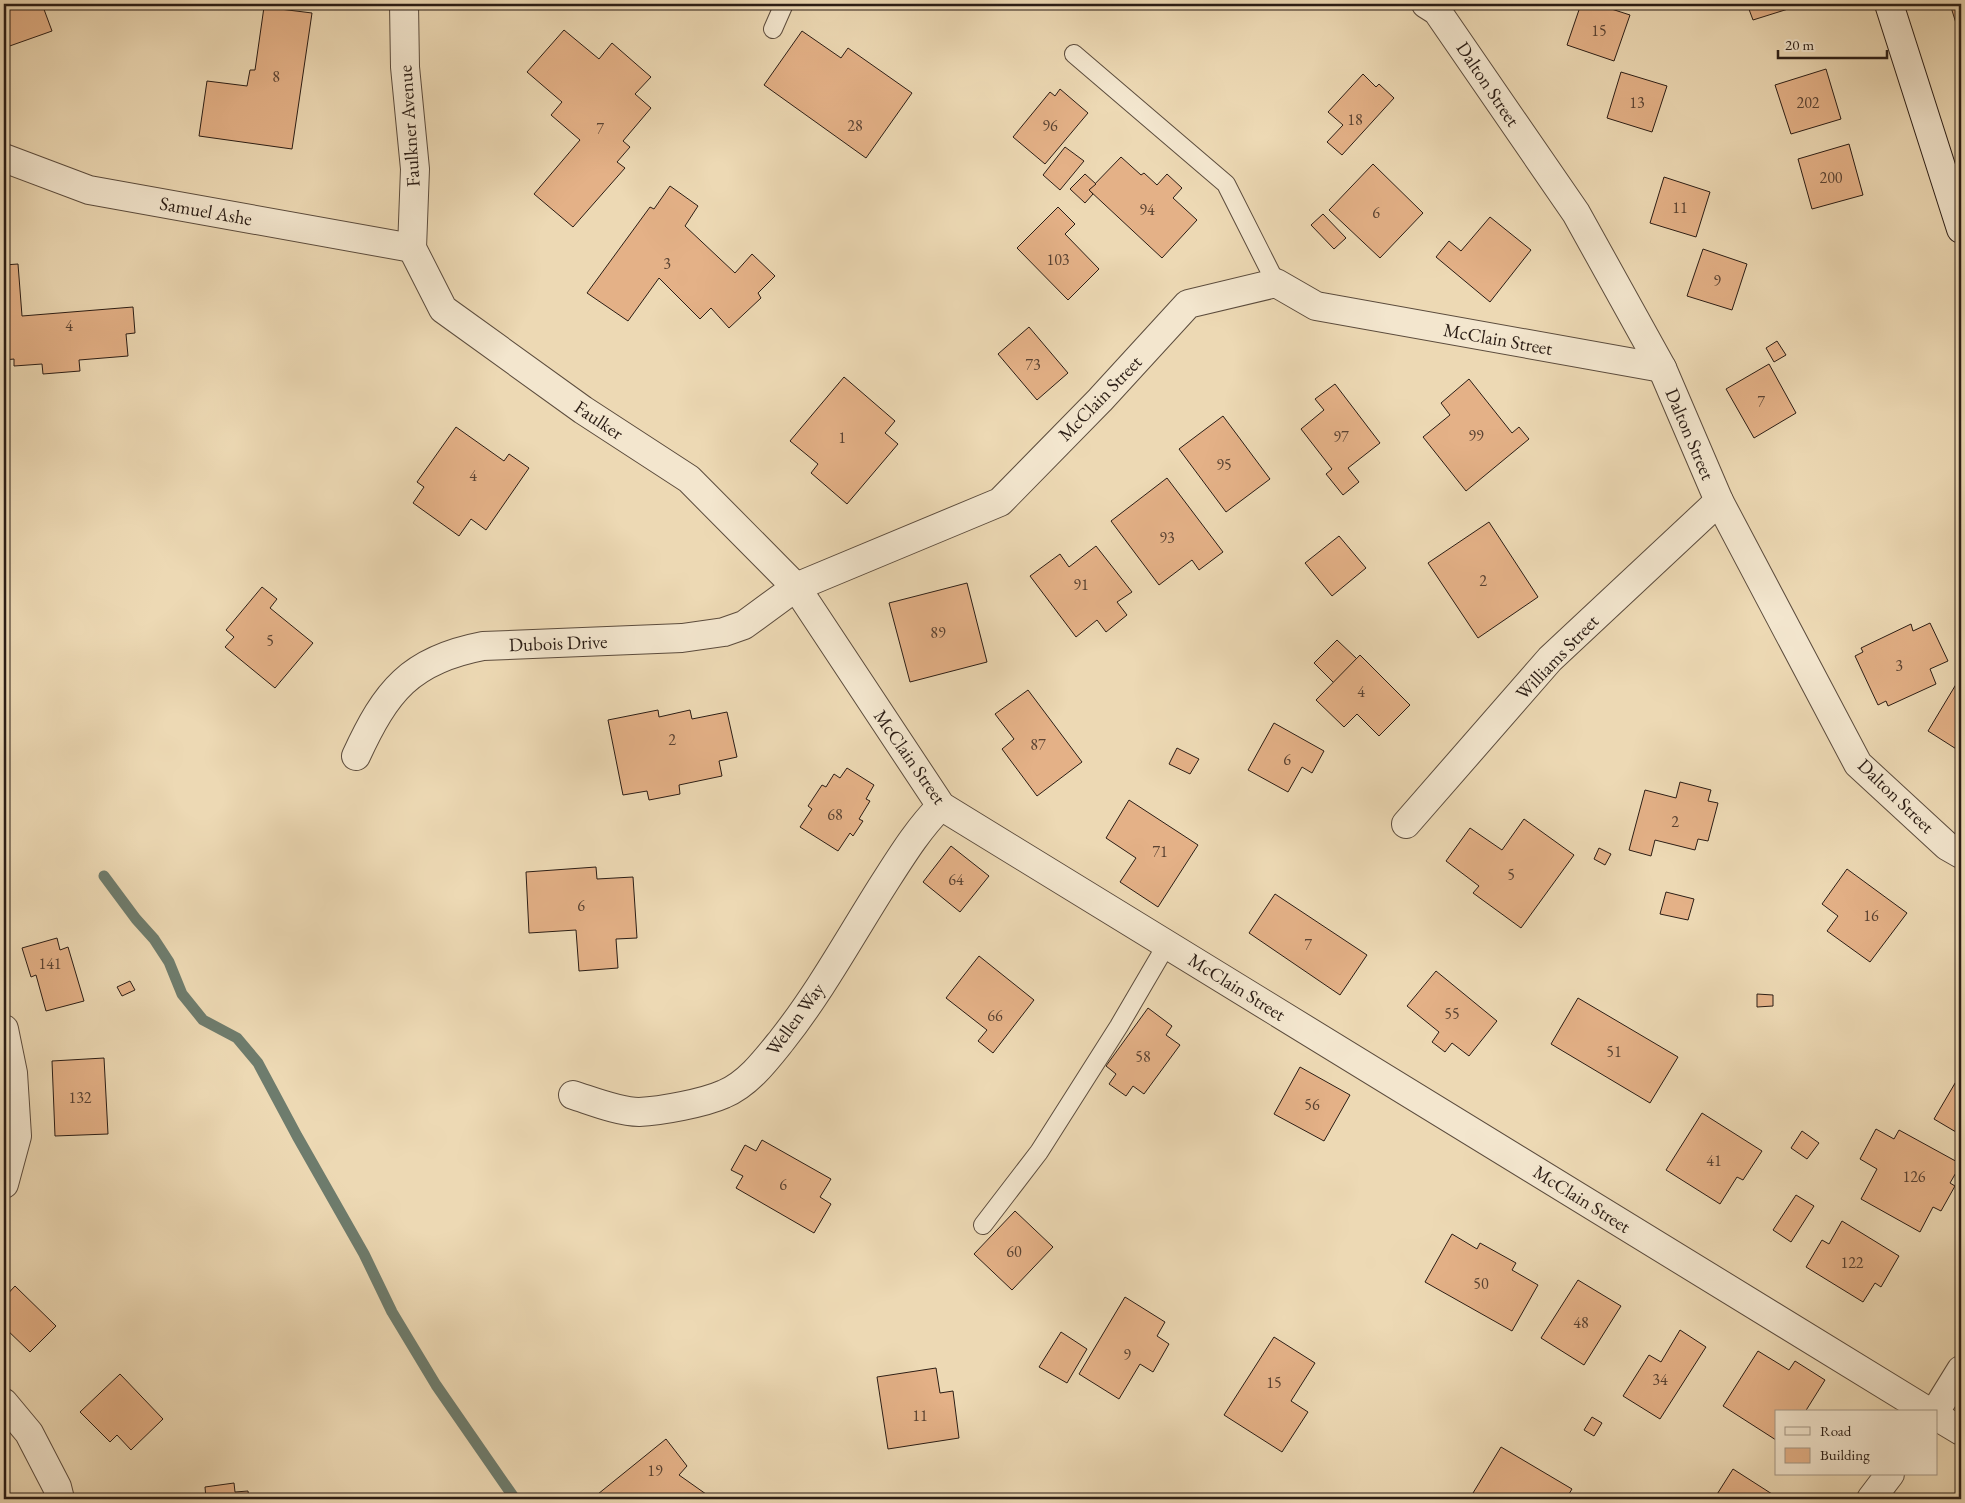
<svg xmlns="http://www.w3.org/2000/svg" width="1965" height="1503" font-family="'EB Garamond',serif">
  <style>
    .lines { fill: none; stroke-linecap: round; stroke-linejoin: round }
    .stream { stroke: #6e7c6d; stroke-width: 11 }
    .building { fill: #e4b187; stroke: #2b1d15 }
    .lane-casing { stroke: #5c4c3d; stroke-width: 20 }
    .street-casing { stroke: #5c4c3d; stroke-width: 30 }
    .secondary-casing { stroke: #2b1d15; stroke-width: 30 }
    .lane { stroke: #f3e6ce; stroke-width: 18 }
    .street { stroke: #f3e6ce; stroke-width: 28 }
    .secondary { stroke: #f3e6ce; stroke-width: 28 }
    .labels { text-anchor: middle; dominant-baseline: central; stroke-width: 4; stroke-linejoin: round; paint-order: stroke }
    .number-label { font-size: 16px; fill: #594232 }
    .street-label { font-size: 19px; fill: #2b1d15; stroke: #f3e6ce }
  </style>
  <rect width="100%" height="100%" fill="#edd9b4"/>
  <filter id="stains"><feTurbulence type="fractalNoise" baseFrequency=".004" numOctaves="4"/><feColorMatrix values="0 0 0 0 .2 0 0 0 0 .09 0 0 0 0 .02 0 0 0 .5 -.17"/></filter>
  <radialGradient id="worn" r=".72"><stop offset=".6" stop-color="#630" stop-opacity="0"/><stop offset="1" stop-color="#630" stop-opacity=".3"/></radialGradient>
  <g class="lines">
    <path class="stream" d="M104,876L136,919L154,939L169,962L182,994L203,1020L237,1038L258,1063L297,1136L364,1254L392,1312L436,1385L515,1499"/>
  </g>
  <g class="building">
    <path d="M4,4H42L52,31L4,48Z"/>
    <path d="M1581,4H1596L1630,15L1614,61L1567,45Z"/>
    <path d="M1747,4H1804L1753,20Z"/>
    <path d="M1950,4H1961V35L1960,36Z"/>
    <path d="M264,7L312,13L292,149L199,136L207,81L247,86L250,70H255Z"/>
    <path d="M564,30L599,59L612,43L651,77L635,94L651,108L623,141L630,147L617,162L625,168L573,227L534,194L580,140L551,115L562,102L527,72Z"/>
    <path d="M802,31L841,58L848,48L912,93L866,158L764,85Z"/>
    <path d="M1826,69L1841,119L1791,134L1775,85Z"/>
    <path d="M1621,72L1667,86L1652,132L1607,118Z"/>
    <path d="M1363,74L1376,87L1379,84L1394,98L1342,155L1327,142L1343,125L1328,112Z"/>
    <path d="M1060,89L1088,113L1045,164L1013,137L1050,92L1055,96Z"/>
    <path d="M1849,144L1863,195L1812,209L1798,159Z"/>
    <path d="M1065,147L1084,161L1060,190L1043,175Z"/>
    <path d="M1121,157L1141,175L1144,173L1157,185L1167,174L1182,188L1173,198L1197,220L1162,258L1089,190Z"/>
    <path d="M1373,164L1423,213L1380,258L1329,210Z"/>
    <path d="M1085,174L1096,184L1089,190L1093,194L1085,203L1070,189Z"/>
    <path d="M1664,177L1710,192L1696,237L1650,223Z"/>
    <path d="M670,186L698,206L685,226L735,273L752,254L775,276L758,293L761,298L729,328L711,308L700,319L659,278L628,321L587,293L650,207L654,209Z"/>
    <path d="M1058,207L1075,224L1065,234L1099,269L1068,300L1017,248Z"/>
    <path d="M1323,214L1346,238L1334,249L1311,225Z"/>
    <path d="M1490,217L1531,250L1490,302L1436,257L1449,241L1461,251Z"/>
    <path d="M1703,249L1747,264L1732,310L1687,296Z"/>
    <path d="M18,264L22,316L133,307L135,333L126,334L128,356L79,360L80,371L43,374L42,364L14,366V359L4,360V265Z"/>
    <path d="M1029,327L1068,373L1037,400L998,354Z"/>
    <path d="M1777,341L1786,355L1774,362L1766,348Z"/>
    <path d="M1769,364L1796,413L1754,438L1726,389Z"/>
    <path d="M844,377L895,421L885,433L898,444L847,504L811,473L818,464L790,441Z"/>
    <path d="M1469,379L1512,433L1519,427L1529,439L1466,491L1423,437L1450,415L1441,403Z"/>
    <path d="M1335,384L1380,443L1348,468L1359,482L1343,495L1326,474L1332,469L1301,429L1324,410L1315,399Z"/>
    <path d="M1223,416L1270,479L1226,512L1179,449Z"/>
    <path d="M456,427L504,461L509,454L529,468L486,530L471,519L459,536L413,503L424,487L417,482Z"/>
    <path d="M1167,478L1223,552L1199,570L1192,560L1159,585L1111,521Z"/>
    <path d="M1489,522L1538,597L1478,638L1428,563Z"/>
    <path d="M1339,536L1366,568L1332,596L1305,563Z"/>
    <path d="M1096,546L1132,592L1117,602L1127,615L1106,632L1097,620L1076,637L1030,576L1060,554L1069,567Z"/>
    <path d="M967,583L987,662L910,682L889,603Z"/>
    <path d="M262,587L277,599L270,608L313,643L275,688L225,647L234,637L226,630Z"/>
    <path d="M1930,623L1948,661L1930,669L1936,684L1888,706L1886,701L1878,705L1855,656L1863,652L1861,648L1911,624L1913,631Z"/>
    <path d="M1337,640L1357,659L1334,683L1314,663Z"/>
    <path d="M1360,655L1410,705L1379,736L1357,714L1344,727L1316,700Z"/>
    <path d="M1961,676V752L1928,731Z"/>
    <path d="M1028,690L1082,762L1037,796L1002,749L1014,739L995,714Z"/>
    <path d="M658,710L659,717L690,710L692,719L727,712L737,757L719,761L722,776L679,785L680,794L649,800L647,791L623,795L608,720Z"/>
    <path d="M1274,723L1324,751L1312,773L1302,767L1288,792L1248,770Z"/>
    <path d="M1177,748L1199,759L1190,774L1169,764Z"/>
    <path d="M847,768L874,785L866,799L870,801L859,819L863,821L853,836L850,833L838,851L800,827L812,809L808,806L822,785L826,787L834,774L840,778Z"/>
    <path d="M1680,782L1711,790L1708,801L1718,803L1708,841L1698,839L1695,850L1655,840L1651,856L1629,850L1645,790L1676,798Z"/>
    <path d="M1129,800L1198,845L1158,907L1120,882L1136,858L1106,838Z"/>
    <path d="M1524,819L1574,855L1521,928L1473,893L1479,886L1446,861L1470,828L1502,850Z"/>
    <path d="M951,846L989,876L960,912L923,882Z"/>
    <path d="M1599,848L1611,854L1605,865L1594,859Z"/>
    <path d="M596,867L597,879L633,877L637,938L616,939L618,968L579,971L576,930L529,933L526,872Z"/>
    <path d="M1847,869L1907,913L1870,962L1827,931L1838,916L1822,904Z"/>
    <path d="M1666,892L1694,899L1688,920L1660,914Z"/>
    <path d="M1275,894L1367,955L1340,995L1249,933Z"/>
    <path d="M57,938L60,950L68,947L84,1001L46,1011L36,975L31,977L22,948Z"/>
    <path d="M979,956L1034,1000L993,1053L978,1041L987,1030L946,998Z"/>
    <path d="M1436,971L1497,1021L1469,1056L1452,1043L1445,1052L1432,1042L1439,1032L1407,1006Z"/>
    <path d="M130,981L135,990L122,996L117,987Z"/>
    <path d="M1757,994L1773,995V1006L1757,1007Z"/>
    <path d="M1578,998L1678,1057L1650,1103L1551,1044Z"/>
    <path d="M1148,1008L1172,1026L1166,1035L1180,1045L1144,1094L1133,1086L1126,1096L1109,1084L1116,1074L1106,1066Z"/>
    <path d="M104,1058L108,1134L55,1136L52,1061Z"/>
    <path d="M1300,1067L1350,1095L1324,1141L1274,1114Z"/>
    <path d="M1961,1073V1135L1934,1119Z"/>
    <path d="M1702,1113L1762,1151L1743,1180L1737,1177L1720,1204L1666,1170Z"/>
    <path d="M1876,1129L1894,1139L1899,1130L1961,1164L1950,1183L1955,1186L1941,1211L1933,1207L1920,1232L1861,1199L1877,1169L1860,1159Z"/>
    <path d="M1802,1131L1819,1143L1807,1159L1791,1148Z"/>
    <path d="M762,1140L831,1179L820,1197L831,1204L814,1233L736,1188L743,1176L731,1170L745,1145L756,1151Z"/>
    <path d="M1796,1195L1814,1206L1791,1242L1773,1230Z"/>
    <path d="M1015,1211L1053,1247L1012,1290L974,1254Z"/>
    <path d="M1842,1221L1899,1256L1881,1287L1875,1283L1863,1302L1806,1267L1822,1240L1829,1244Z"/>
    <path d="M1452,1234L1477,1249L1480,1243L1516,1263L1512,1270L1538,1285L1512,1331L1425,1282Z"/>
    <path d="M1578,1280L1621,1306L1584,1365L1541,1338Z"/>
    <path d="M15,1286L56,1326L30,1352L4,1327V1298Z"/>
    <path d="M1125,1297L1165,1322L1157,1336L1169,1344L1153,1372L1140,1364L1119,1399L1079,1374Z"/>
    <path d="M1680,1330L1706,1347L1660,1419L1623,1396L1649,1355L1661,1362Z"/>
    <path d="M1061,1332L1087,1349L1067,1383L1039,1367Z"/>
    <path d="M1274,1337L1315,1363L1291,1401L1308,1412L1282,1452L1224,1415Z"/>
    <path d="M1758,1351L1789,1370L1795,1361L1825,1380L1805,1412H1776V1440L1723,1406Z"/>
    <path d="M936,1368L940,1393L953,1391L959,1438L888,1449L877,1377Z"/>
    <path d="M120,1374L163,1419L131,1450L117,1435L110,1442L80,1412Z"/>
    <path d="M1592,1417L1602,1423L1594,1436L1584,1430Z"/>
    <path d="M666,1439L687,1466L679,1475L713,1499H601L598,1494Z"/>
    <path d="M1501,1447L1572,1489L1566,1499H1483L1473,1493Z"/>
    <path d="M1733,1469L1772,1494L1769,1499H1714Z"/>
    <path d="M234,1483L235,1492L248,1491L249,1499H206L205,1487Z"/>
  </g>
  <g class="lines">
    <g class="lane-casing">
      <g id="lane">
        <path d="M773,29L784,4"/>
        <path d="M1074,54L1226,184L1276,283"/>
        <path d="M983,1225L1039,1152L1119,1026L1167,944"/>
      </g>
    </g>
    <g class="street-casing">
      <g id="street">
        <path d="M404,4L405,67L415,169L412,248L443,309L583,410L689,479L796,587L941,806L1929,1412"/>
        <path d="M1426,4L1437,11L1576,213L1662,368L1719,501L1858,764L1947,846L1961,854"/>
        <path d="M4,158L89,190L412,248"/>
        <path d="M356,756C386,691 410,660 483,646L682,638L724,632L744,625L796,587L1000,502L1100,400L1188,304L1276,283L1316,306L1662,368"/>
        <path d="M1406,824L1550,659L1719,501"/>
        <path d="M4,1029L13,1073L17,1136L4,1184"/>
        <path d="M573,1095C592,1101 619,1112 639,1112C661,1111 704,1103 724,1094C748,1084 766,1060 782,1040C820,992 850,937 883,885C901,857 918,829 941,806"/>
        <path d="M4,1403L29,1433L57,1487L60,1499"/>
        <path d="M1935,1412L1961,1370"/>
        <path d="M1936,1416L1961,1431"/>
        <path d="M1871,1499L1890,1474"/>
      </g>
    </g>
    <g class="secondary-casing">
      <path id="secondary" d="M1889,4L1961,229"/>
    </g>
    <use href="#lane" class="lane"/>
    <use href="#street" class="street"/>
    <use href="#secondary" class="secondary"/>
  </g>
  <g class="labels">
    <g class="number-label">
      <text x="1599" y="30">15</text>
      <text x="276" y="76">8</text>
      <text x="1637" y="102">13</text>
      <text x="1808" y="102">202</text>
      <text x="1355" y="119">18</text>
      <text x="855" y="125">28</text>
      <text x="1050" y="125">96</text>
      <text x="600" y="128">7</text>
      <text x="1831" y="177">200</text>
      <text x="1680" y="207">11</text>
      <text x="1147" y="209">94</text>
      <text x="1376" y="212">6</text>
      <text x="1058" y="259">103</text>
      <text x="667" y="263">3</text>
      <text x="1717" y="280">9</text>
      <text x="69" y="325">4</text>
      <text x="1033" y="364">73</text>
      <text x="1761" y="401">7</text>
      <text x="1476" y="435">99</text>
      <text x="1341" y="436">97</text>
      <text x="842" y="437">1</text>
      <text x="1224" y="464">95</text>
      <text x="473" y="475">4</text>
      <text x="1167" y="537">93</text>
      <text x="1483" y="580">2</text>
      <text x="1081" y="584">91</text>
      <text x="938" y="632">89</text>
      <text x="270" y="640">5</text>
      <text x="1899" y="665">3</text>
      <text x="1361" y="691">4</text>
      <text x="672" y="739">2</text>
      <text x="1038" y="744">87</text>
      <text x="1287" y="759">6</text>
      <text x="835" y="814">68</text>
      <text x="1675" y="821">2</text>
      <text x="1160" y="851">71</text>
      <text x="1511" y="874">5</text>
      <text x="956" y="879">64</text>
      <text x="581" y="905">6</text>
      <text x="1871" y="915">16</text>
      <text x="1308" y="944">7</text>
      <text x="50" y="963">141</text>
      <text x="1452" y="1013">55</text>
      <text x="995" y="1015">66</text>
      <text x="1614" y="1051">51</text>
      <text x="1143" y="1056">58</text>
      <text x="80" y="1097">132</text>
      <text x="1312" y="1104">56</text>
      <text x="1714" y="1160">41</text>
      <text x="1914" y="1176">126</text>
      <text x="783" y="1184">6</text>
      <text x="1014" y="1251">60</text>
      <text x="1852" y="1262">122</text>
      <text x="1481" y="1283">50</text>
      <text x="1581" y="1322">48</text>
      <text x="1127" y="1354">9</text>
      <text x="1660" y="1379">34</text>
      <text x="1274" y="1382">15</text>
      <text x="920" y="1415">11</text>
      <text x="655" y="1470">19</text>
    </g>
    <g class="street-label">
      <text transform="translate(1488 84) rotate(56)">Dalton Street</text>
      <text transform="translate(409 126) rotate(-94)">Faulkner Avenue</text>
      <text transform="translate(206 211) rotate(10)">Samuel Ashe</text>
      <text transform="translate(1498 339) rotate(10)">McClain Street</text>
      <text transform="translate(1100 398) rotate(-46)">McClain Street</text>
      <text transform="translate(599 420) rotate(34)">Faulker</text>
      <text transform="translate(1690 434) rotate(67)">Dalton Street</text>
      <text transform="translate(558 643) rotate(-2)">Dubois Drive</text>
      <text transform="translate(1557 657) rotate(-46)">Williams Street</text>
      <text transform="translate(910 757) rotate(55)">McClain Street</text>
      <text transform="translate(1896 796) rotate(44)">Dalton Street</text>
      <text transform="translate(1237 987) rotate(32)">McClain Street</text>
      <text transform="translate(795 1019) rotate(-54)">Wellen Way</text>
      <text transform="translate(1582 1199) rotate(32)">McClain Street</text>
    </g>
  </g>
  <rect width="1965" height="1503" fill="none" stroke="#edd9b4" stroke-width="20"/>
  <rect x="5" y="5" width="1955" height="1493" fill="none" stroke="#2b1d15" stroke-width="2.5"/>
  <rect x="10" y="10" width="1945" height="1483" fill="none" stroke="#2b1d15"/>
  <rect x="1775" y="1410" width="162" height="65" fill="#f3e6ce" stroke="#a39684"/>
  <rect x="1785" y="1427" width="25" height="8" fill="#f3e6ce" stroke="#a39684"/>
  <text x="1820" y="1436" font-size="15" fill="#2b1d15">Road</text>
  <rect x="1785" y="1448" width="25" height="15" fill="#e4b187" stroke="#a39684"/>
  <text x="1820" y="1460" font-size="15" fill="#2b1d15">Building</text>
  <path d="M1778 50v8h109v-8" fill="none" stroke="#2b1d15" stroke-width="2.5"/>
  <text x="1785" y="50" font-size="15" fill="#2b1d15" stroke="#f3e6ce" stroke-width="4" paint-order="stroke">20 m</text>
  <rect width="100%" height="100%" filter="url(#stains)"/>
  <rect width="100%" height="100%" fill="url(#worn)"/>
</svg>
